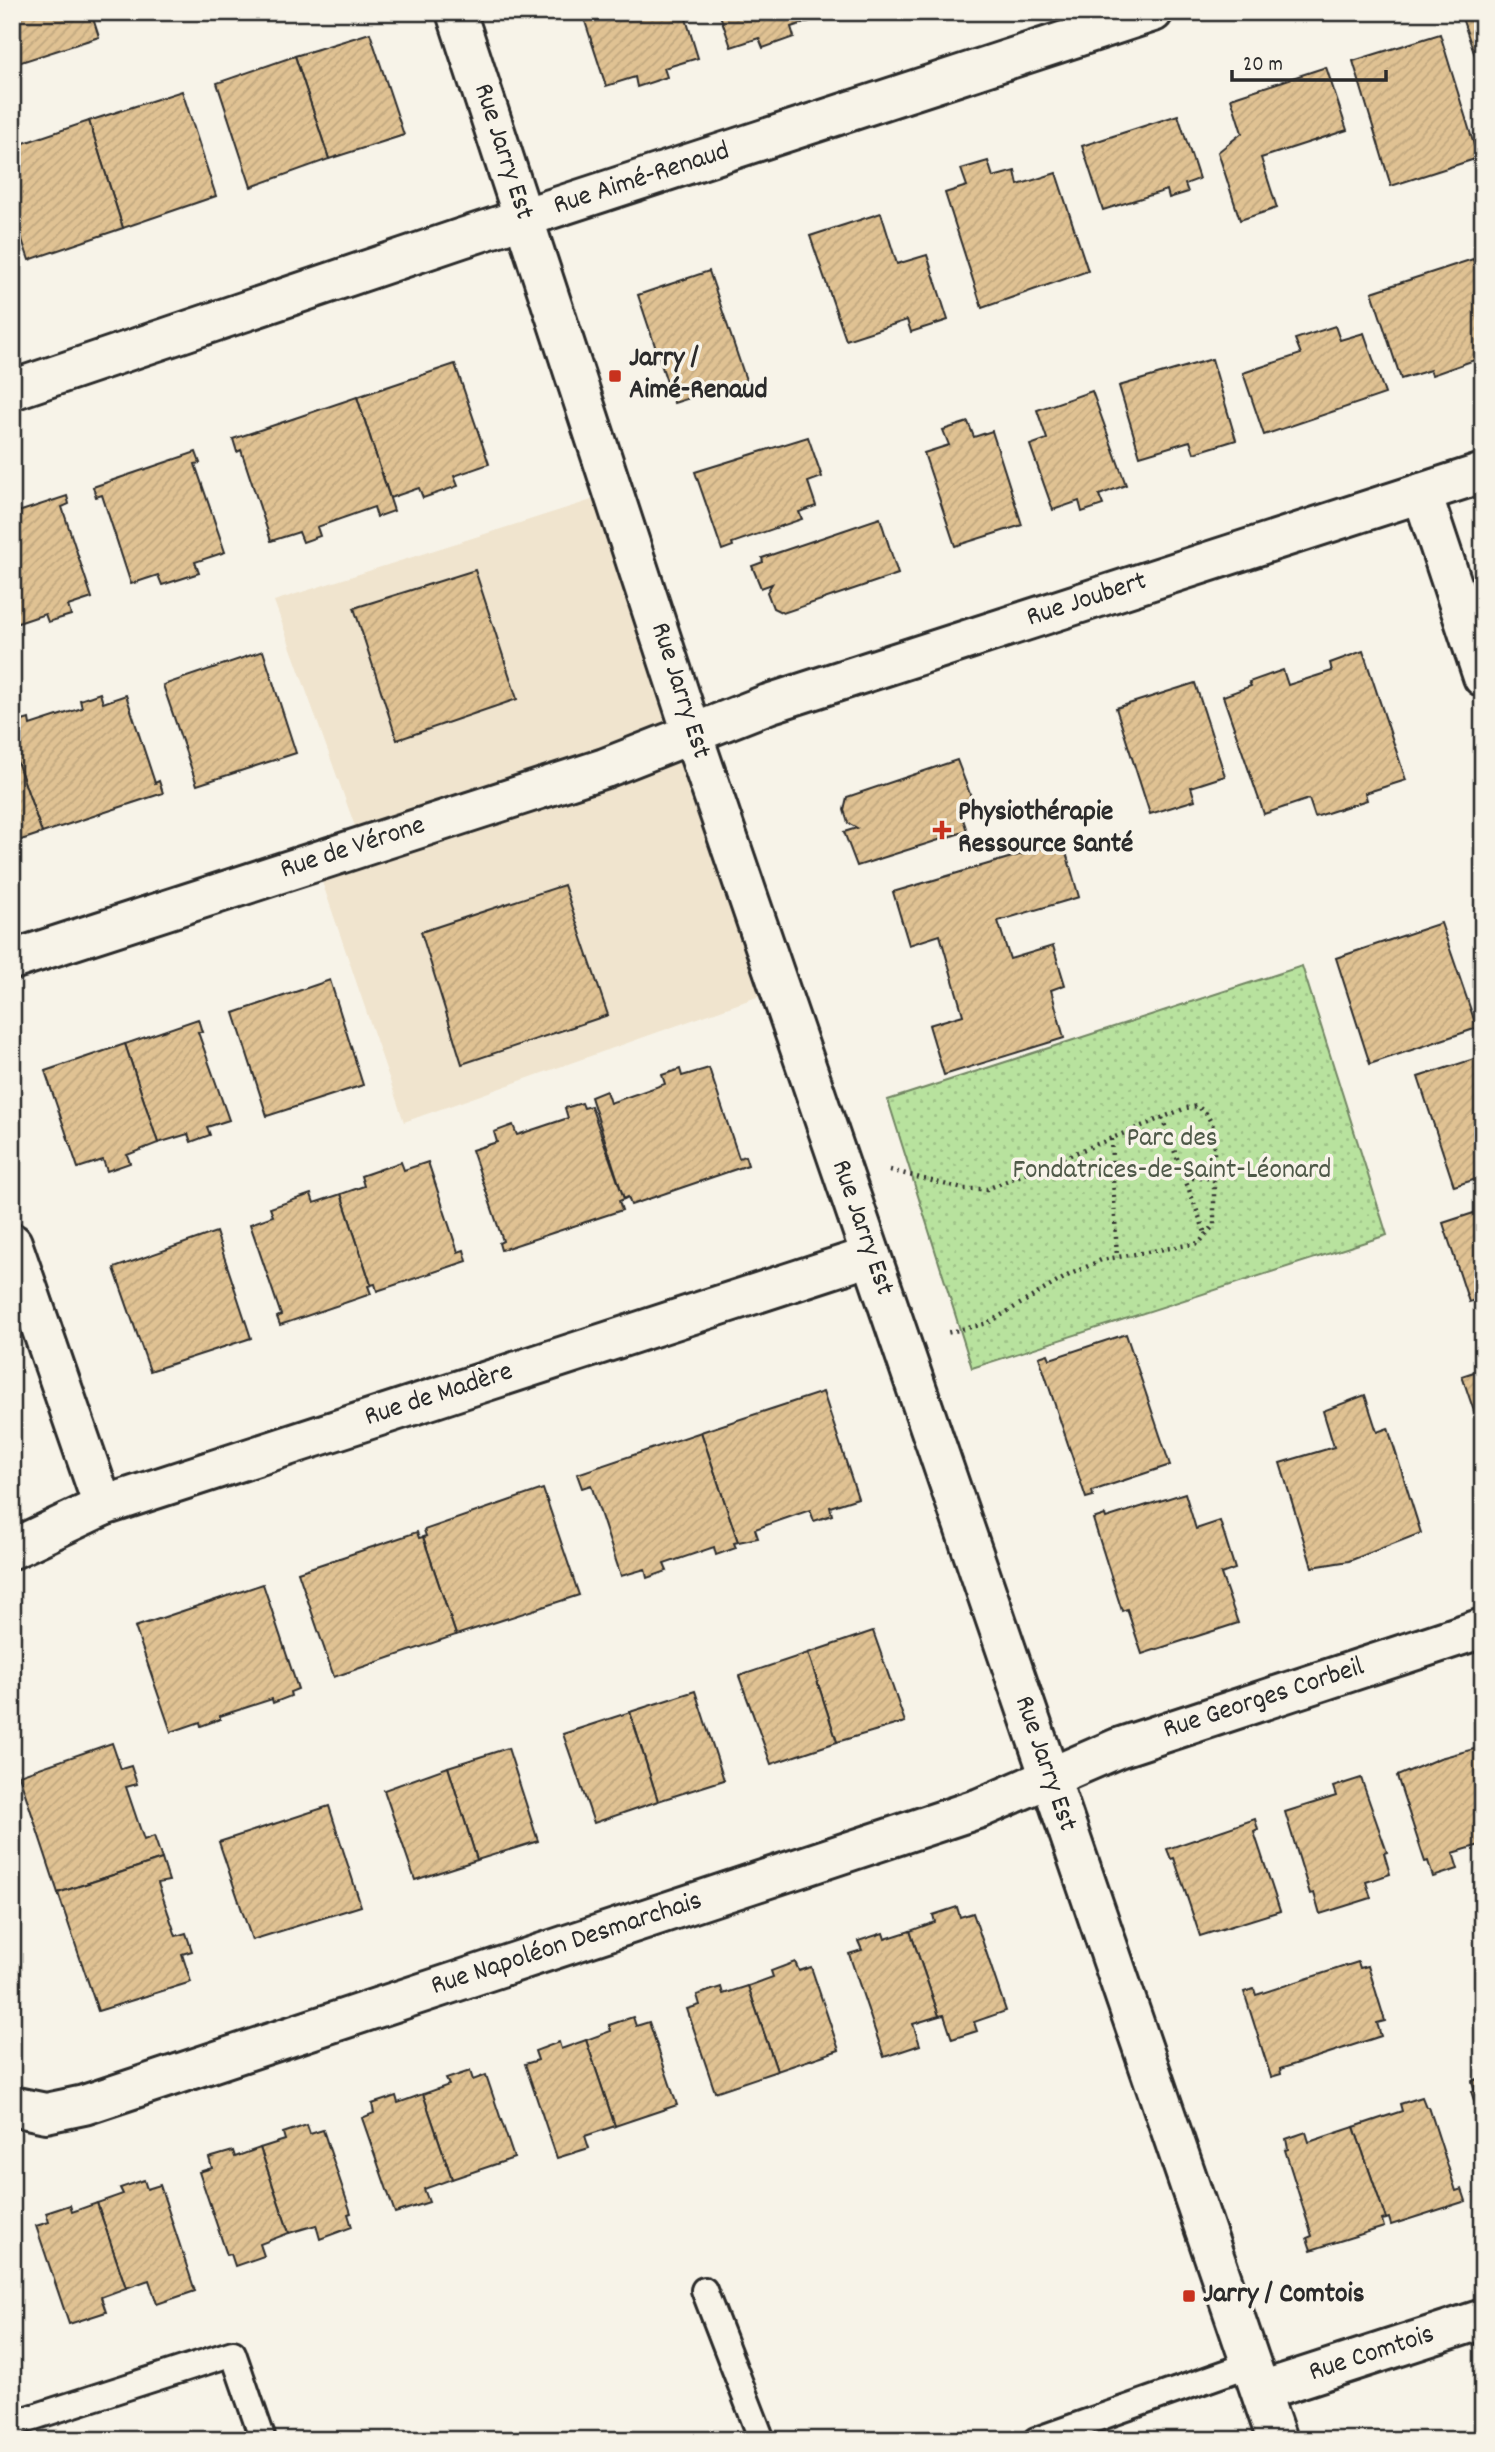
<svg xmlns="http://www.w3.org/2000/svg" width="1495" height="2452" font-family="Dekko,sans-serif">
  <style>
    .built { fill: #f0e4ce }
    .green { fill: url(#green-dots); stroke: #728664; stroke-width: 2 }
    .building { fill: url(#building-hatch); stroke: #2b2b2b; stroke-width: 2 }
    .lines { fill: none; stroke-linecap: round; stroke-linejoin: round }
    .lane-casing { stroke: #2b2b2b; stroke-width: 30 }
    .street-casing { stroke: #2b2b2b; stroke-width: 44 }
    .secondary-casing { stroke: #2b2b2b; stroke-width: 44 }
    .path { stroke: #2b2b2b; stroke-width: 4.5; stroke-dasharray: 2 5; stroke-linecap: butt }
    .lane { stroke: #f7f3e8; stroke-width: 24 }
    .street { stroke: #f7f3e8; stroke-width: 38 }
    .secondary { stroke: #f7f3e8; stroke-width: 38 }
    .poi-dot { fill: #c8321e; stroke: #f7f3e8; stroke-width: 2.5 }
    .labels { text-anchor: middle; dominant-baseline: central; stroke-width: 7; stroke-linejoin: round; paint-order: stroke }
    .street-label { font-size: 28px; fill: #2b2b2b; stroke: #f7f3e8 }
    .poi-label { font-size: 28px; font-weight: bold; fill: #2b2b2b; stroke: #f7f3e8; text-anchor: start }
    .park-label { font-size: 28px; fill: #4e5948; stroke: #f7f3e8 }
  </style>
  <defs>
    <pattern id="green-dots" width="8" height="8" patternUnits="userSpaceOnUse" patternTransform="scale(1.75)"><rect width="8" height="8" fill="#b8e29e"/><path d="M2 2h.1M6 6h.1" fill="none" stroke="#9ec288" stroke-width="1.8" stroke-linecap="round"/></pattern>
    <pattern id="building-hatch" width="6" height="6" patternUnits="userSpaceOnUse" patternTransform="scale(1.75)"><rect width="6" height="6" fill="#e0c293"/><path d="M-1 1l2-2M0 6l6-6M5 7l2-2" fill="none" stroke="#c0a77f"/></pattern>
  </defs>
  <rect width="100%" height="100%" fill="#f7f3e8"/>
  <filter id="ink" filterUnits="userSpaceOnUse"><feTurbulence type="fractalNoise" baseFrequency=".0143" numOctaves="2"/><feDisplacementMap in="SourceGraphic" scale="14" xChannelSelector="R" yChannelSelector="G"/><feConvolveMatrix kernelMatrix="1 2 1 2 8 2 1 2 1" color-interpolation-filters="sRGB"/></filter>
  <g filter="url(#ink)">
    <path class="built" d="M614,493L780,989L404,1122L315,861L362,846L274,601Z"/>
    <path class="green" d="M1302,966L1387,1235L972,1368L888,1100Z"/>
    <g class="building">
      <path d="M12,12H91L99,37L12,65Z"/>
      <path d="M582,12H684L698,58L664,68L667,77L637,87L635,77L606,86Z"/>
      <path d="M719,12H825L826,16L791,27L794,37L763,48L759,38L731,47Z"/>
      <path d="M1483,12V79L1462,18Z"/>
      <path d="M370,33L404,135L329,159L295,56Z"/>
      <path d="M1440,34L1478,158L1391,186L1353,61Z"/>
      <path d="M295,56L329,159L251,187L217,83Z"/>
      <path d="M1326,67L1347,130L1261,158L1277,208L1240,220L1218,152L1242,133L1231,98Z"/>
      <path d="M182,91L216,196L123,228L89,121Z"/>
      <path d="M1178,115L1199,179L1185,184L1188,192L1169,198L1167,190L1103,210L1082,146Z"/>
      <path d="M89,121L123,228L29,260L12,210V147Z"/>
      <path d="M988,161L993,177L1015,171L1018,185L1056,173L1088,271L982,308L945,193L967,186L961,169Z"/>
      <path d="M881,213L897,264L927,255L948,320L911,332L907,320L846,340L810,236Z"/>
      <path d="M1473,259L1483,287V357L1432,375L1430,370L1401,379L1372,292Z"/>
      <path d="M709,271L746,380L674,403L638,295Z"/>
      <path d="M1335,326L1340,340L1364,333L1385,394L1264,435L1243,373L1301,354L1295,339Z"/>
      <path d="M1212,359L1236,440L1194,453L1190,441L1140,456L1119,386Z"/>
      <path d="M455,364L489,464L454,476L458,486L423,498L419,488L390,498L357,397Z"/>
      <path d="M1092,391L1126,485L1099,495L1103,505L1082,512L1079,501L1053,510L1030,445L1047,439L1037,410Z"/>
      <path d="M357,397L394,511L377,517L374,507L317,527L320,536L303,542L299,532L271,541L241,450L237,452L233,439Z"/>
      <path d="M968,422L974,437L992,431L1022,525L955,546L924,453L949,445L943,430Z"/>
      <path d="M808,437L822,477L808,482L816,506L799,512L802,519L732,543L733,546L722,550L695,472Z"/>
      <path d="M196,452L200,463L195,464L225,552L195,562L199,573L162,585L158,575L131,584L102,495L96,497L93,487Z"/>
      <path d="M67,496L69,504L62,507L92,598L68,606L71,615L48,622L45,614L12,625V514Z"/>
      <path d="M880,518L898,574L783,613L773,608L767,592L772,584L761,588L752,566L763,562L762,558Z"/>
      <path d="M475,570L517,699L397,740L354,608Z"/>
      <path d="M263,651L296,753L197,785L163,685Z"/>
      <path d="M1363,651L1406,780L1365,793L1367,800L1315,817L1309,799L1264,814L1223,696L1251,686L1249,682L1283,670L1288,685L1332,671L1330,663Z"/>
      <path d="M1195,683L1225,776L1191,787L1195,800L1150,814L1116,708Z"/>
      <path d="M100,693L103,703L126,695L155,783L159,781L163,793L42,833L12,747V724L29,719L30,725L82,708L80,700Z"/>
      <path d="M12,747L42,833L12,843Z"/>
      <path d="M957,760L973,802L959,807L967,831L857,866L844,832L857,828L848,823L844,810L847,797Z"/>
      <path d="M1063,842L1079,897L998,921L1010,959L1053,946L1065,985L1051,990L1064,1038L944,1075L929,1025L963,1015L940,935L909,945L893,892Z"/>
      <path d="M564,885L608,1015L462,1064L421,932Z"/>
      <path d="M1441,923L1477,1028L1370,1064L1336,958Z"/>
      <path d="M330,980L363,1085L267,1116L234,1013Z"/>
      <path d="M198,1019L202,1032H198L229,1120L207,1127L210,1135L191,1142L188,1134L158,1143L125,1044Z"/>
      <path d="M125,1044L158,1143L127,1155L130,1163L107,1171L103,1160L78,1168L45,1071Z"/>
      <path d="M1483,1056V1177L1454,1186L1418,1077Z"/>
      <path d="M709,1068L739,1158L745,1156L748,1165L631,1205L628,1197L624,1199L591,1097L606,1091L610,1103L665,1084L662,1075L680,1069L682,1076Z"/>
      <path d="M582,1103L584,1108L591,1106L624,1199L619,1201L622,1210L501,1250L499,1243L503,1241L472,1150L497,1142L494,1132L513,1125L517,1135L568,1118L565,1108Z"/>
      <path d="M401,1162L404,1170L428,1162L458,1252L464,1250L467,1261L377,1291L375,1284L371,1285L341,1194L364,1186L361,1176Z"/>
      <path d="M311,1194L314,1203L341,1194L371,1285L368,1286L371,1294L280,1325L277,1317L281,1315L250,1224L273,1216L270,1208Z"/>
      <path d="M1483,1210V1298L1469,1302L1443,1223Z"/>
      <path d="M216,1232L251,1338L150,1371L114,1268Z"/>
      <path d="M1126,1334L1170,1465L1092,1491L1093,1496L1086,1498L1039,1357L1048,1354L1050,1359Z"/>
      <path d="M1483,1369V1428L1480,1429L1462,1376Z"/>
      <path d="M823,1392L858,1498L830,1507L832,1515L814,1521L810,1510L755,1529L758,1538L738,1542L701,1432Z"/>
      <path d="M1365,1395L1377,1432L1388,1428L1421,1533L1349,1561L1312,1567L1280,1463L1334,1447L1323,1411Z"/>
      <path d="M701,1432L738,1542L734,1543L736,1548L716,1555L714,1547L664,1564L667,1571L647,1578L645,1569L621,1576L591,1485L582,1488L577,1474Z"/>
      <path d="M543,1489L579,1595L456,1635L423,1537L426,1536L424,1530Z"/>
      <path d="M1185,1493L1196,1529L1220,1521L1235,1569L1221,1574L1238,1623L1142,1654L1127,1609L1122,1611L1093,1519L1105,1515L1106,1518Z"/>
      <path d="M417,1532L419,1538L423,1537L456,1635L334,1677L298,1572Z"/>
      <path d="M263,1584L298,1689L290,1692L291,1696L273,1703L272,1699L220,1716V1719L201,1726L200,1722L171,1732L135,1627Z"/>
      <path d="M873,1631L905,1722L837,1742L808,1653Z"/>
      <path d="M808,1653L837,1742L771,1764L739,1676Z"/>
      <path d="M695,1691L724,1780L658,1801L630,1712Z"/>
      <path d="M630,1712L658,1801L594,1823L563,1734Z"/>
      <path d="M112,1743L121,1769L131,1766L137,1784L126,1787L144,1840L154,1836L162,1859L58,1893L19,1775Z"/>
      <path d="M508,1748L538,1841L477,1860L448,1767Z"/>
      <path d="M1478,1748L1483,1764V1844L1453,1853L1458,1869L1433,1877L1428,1861L1425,1862L1397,1776L1440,1758Z"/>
      <path d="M448,1767L477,1860L415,1880L384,1790Z"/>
      <path d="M1361,1778L1387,1852L1384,1853L1390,1874L1366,1882L1371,1898L1320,1914L1314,1893L1310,1894L1285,1812L1336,1796L1333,1787Z"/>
      <path d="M329,1806L361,1906L252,1940L219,1842Z"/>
      <path d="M1255,1819L1258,1830L1254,1832L1280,1911L1200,1936L1174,1858L1171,1859L1167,1849Z"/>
      <path d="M162,1859L169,1881L158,1883L176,1936L186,1933L192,1951L182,1954L191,1982L98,2011L58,1893Z"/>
      <path d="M957,1907L960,1917L973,1913L1006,2011L974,2022L977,2031L952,2039L944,2015L939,2016L910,1931L935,1922L933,1915Z"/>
      <path d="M910,1931L939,2016L913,2024L920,2045L884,2057L849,1954L862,1950L858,1941L883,1933L885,1939Z"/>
      <path d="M795,1962L799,1971L811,1967L839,2050L777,2071L748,1986L773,1977L771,1971Z"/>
      <path d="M1358,1962L1360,1968L1368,1966L1385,2021L1377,2023L1381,2036L1280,2069L1281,2074L1271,2077L1244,1992L1254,1989L1256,1995Z"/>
      <path d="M748,1986L777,2071L715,2092L687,2009L700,2005L697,1995L721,1987L723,1994Z"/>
      <path d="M633,2017L636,2026L649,2022L677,2105L615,2126L586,2040L611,2031L609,2025Z"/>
      <path d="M586,2040L615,2126L585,2136L589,2148L557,2158L525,2064L538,2060L535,2051L559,2042L561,2049Z"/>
      <path d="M470,2071L473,2080L486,2075L514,2158L452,2179L423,2094L449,2085L446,2079Z"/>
      <path d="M1483,2077V2129L1471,2091H1475L1472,2081Z"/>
      <path d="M423,2094L452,2179L424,2189L429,2202L395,2213L362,2118L374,2113L372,2104L396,2096L398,2103Z"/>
      <path d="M1422,2097L1426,2107H1429L1456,2191L1462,2189L1466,2201L1391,2225L1389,2218L1386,2219L1354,2127L1402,2111L1400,2104Z"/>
      <path d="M307,2125L310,2134L323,2130L351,2213L348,2214L352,2227L320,2239L316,2225L289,2233L260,2148L285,2140L283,2133Z"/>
      <path d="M1354,2127L1386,2219L1382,2220L1384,2227L1311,2250L1307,2238L1312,2236L1285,2150L1288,2149L1286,2139L1306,2132L1309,2142Z"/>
      <path d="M260,2148L289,2233L260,2244L264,2256L235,2266L231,2254L227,2255L199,2172L212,2168L209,2158L233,2151L235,2157Z"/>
      <path d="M144,2180L147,2189L160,2185L195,2291L157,2304L149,2280L126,2288L97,2203L123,2194L120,2188Z"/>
      <path d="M97,2203L126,2288L101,2297L106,2312L69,2324L36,2226L49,2222L46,2213L70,2205L72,2212Z"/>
    </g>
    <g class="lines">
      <g class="lane-casing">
        <g id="lane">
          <path d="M704,2290L762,2440"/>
          <path d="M12,2424L233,2353L263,2440"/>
          <path d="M1036,2440L1251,2364"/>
        </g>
      </g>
      <g class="street-casing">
        <g id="street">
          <path d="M12,390L462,238L1153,12"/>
          <path d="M1422,493L1483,677"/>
          <path d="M12,960L605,768L768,704L1483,473"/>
          <path d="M12,1243L103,1506"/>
          <path d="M12,1549L103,1506L871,1256"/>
          <path d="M12,2106L46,2113L84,2105L980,1808L1118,1748L1483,1628"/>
          <path d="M1261,2391L1483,2319"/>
        </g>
      </g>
      <g class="secondary-casing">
        <path id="secondary" d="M456,12L693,736L1277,2440"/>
      </g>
      <g class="path">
        <path d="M1162,1118L1206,1235"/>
        <path d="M1111,1139L1117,1258"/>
        <path d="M890,1170L963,1189H987L1186,1108L1197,1106L1206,1113L1214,1128V1225L1199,1243L1101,1260L1069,1275L988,1323L946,1333"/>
        <path d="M1185,1178H1215"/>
      </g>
      <use href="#lane" class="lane"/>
      <use href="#street" class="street"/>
      <use href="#secondary" class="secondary"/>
    </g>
  </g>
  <g class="poi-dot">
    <rect x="608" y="369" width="14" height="14" rx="3.5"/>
    <path d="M938.5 819.5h7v7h7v7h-7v7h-7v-7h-7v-7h7z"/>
    <rect x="1182" y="2289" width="14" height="14" rx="3.5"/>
  </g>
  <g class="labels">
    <g class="street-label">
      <text transform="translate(502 152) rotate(72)">Rue Jarry Est</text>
      <text transform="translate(642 180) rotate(-18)">Rue Aimé-Renaud</text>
      <text transform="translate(1087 601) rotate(-18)">Rue Joubert</text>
      <text transform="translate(679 691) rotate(72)">Rue Jarry Est</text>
      <text transform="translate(353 849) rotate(-18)">Rue de Vérone</text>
      <text transform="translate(861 1228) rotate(71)">Rue Jarry Est</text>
      <text transform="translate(439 1396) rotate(-18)">Rue de Madère</text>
      <text transform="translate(1264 1700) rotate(-18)">Rue Georges Corbeil</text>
      <text transform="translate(1044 1764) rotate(71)">Rue Jarry Est</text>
      <text transform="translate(567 1945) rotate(-18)">Rue Napoléon Desmarchais</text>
      <text transform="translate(1372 2355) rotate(-18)">Rue Comtois</text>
    </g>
    <g class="poi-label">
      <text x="629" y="360">Jarry /<tspan x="629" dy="32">Aimé-Renaud</tspan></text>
      <text x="958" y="814">Physiothérapie<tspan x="958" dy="32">Ressource Santé</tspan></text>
      <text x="1203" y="2296">Jarry / Comtois</text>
    </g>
    <g class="park-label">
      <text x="1172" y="1140">Parc des<tspan x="1172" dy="32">Fondatrices-de-Saint-Léonard</tspan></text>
    </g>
  </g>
  <rect width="1495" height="2452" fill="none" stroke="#f7f3e8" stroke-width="42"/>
  <rect x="21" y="21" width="1453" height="2410" fill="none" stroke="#2b2b2b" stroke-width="2.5" filter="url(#ink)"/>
  <path d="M1232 70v10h154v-10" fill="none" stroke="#2b2b2b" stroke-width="3.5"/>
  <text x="1243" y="70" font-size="21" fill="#2b2b2b" stroke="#f7f3e8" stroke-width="5" paint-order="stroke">20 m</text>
</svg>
